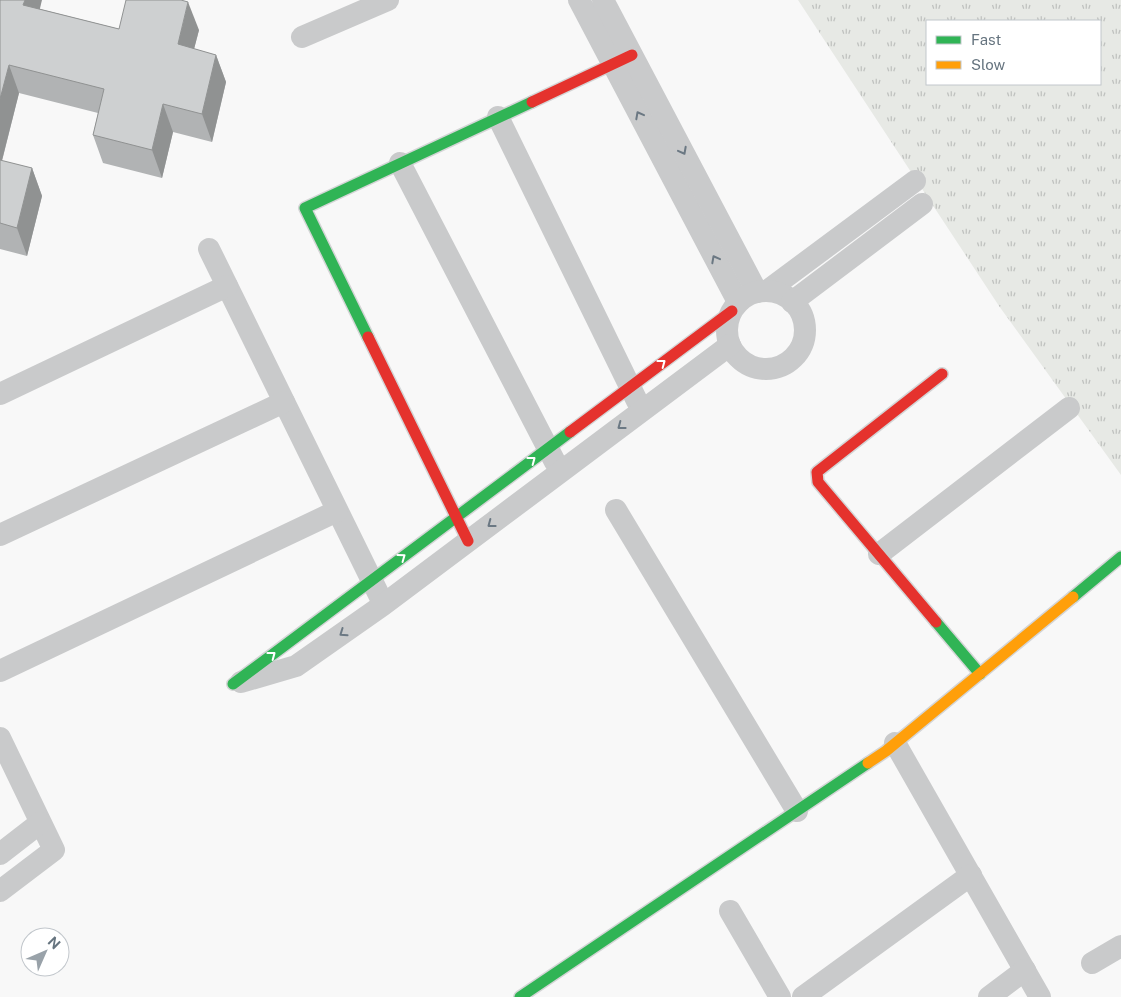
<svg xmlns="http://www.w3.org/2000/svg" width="1121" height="997" font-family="'Public Sans',sans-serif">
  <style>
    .grass { fill: url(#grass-tufts); fill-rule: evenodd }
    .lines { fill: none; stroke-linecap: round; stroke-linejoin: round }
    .fast-casing { stroke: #d4d5d6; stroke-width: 14 }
    .slow-casing { stroke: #d4d5d6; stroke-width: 14 }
    .jam-casing { stroke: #d4d5d6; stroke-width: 14 }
    .street { stroke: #c9cacb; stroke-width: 22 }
    .fast { stroke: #30b455; stroke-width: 11 }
    .slow { stroke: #ff9f0a; stroke-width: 11 }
    .jam { stroke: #e5322d; stroke-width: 11 }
    .wall { fill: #b1b3b4 }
    .shaded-wall { fill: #909292 }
    .building { fill: #ced0d1; stroke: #909292 }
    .oneway { stroke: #6b7883 }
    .oneway2 { stroke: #fff }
  </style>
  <defs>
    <pattern id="grass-tufts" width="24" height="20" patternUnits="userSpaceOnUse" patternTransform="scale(1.25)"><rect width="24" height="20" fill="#e7e9e5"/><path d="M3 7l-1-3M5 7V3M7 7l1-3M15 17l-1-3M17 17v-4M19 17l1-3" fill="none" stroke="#bfc1bf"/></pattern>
  </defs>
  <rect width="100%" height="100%" fill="#f8f8f8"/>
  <path class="grass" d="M798,0H1121V475L999,306ZM927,21H1100V84H927Z"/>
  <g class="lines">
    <g class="fast-casing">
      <g id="fast">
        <path d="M368,337L305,208L532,102"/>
        <path d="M1073,597L1121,557"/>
        <path d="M936,622L980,674"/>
        <path d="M233,684L570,432"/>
        <path d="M520,997L868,763"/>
      </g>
    </g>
    <g class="slow-casing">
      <path id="slow" d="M868,763L886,751L1073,597"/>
    </g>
    <g class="jam-casing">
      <g id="jam">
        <path d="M532,102L632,55"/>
        <path d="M368,337L468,541"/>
        <path d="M570,432L732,311"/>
        <path d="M936,622L818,482L817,472L942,374"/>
      </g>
    </g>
    <g class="street">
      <path d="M579,0L738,302"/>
      <path d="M603,0L757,292"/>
      <path d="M302,37L388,0"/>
      <path d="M498,117L637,401"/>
      <path d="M400,163L555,462"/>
      <path d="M209,249L379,595"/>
      <path d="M767,291L915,181"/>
      <circle cx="766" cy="330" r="39"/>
      <path d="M792,302L922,204"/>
      <path d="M0,394L227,286"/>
      <path d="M616,510L797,811"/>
      <path d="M0,535L284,402"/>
      <path d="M879,554L1069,408"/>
      <path d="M0,671L337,511"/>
      <path d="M241,682L296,666L383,605L730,345"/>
      <path d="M0,738L54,850L0,891"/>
      <path d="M895,743L1040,997"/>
      <path d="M0,854L40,823"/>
      <path d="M730,911L780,997"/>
      <path d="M1092,963L1121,946"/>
      <path d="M803,997L971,875"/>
      <path d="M989,997L1025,970"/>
    </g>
    <use href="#fast" class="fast"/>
    <use href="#slow" class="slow"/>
    <use href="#jam" class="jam"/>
  </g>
  <path class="wall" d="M0,0L40,9L119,29L199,30L194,49L216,55L226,82L212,142L173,132L162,178L103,163L93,135L98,113L19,93L2,161L32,168L42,196L27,256L0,249Z"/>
  <g class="shaded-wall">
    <path d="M25,0H42L34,33L23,5Z"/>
    <path d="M188,2L199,30L188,72L178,44Z"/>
    <path d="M216,55L226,82L212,142L202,114Z"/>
    <path d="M9,65L19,93L0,168V99Z"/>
    <path d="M163,104L173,132L162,178L152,150Z"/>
    <path d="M32,168L42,196L27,256L17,228Z"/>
  </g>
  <g class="building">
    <path d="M0,0H25L23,5L119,29L126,0H181L188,2L178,44L216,55L202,114L163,104L152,150L93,135L104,89L9,65L0,99Z"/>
    <path d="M0,160L32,168L17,228L0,223Z"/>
  </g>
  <defs><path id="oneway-chevron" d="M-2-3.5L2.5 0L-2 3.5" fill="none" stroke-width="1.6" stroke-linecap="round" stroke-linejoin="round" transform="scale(1.25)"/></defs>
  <g class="oneway">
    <use href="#oneway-chevron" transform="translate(639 115) rotate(-118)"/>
    <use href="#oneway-chevron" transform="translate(683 151) rotate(62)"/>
    <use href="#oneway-chevron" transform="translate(715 259) rotate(-118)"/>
    <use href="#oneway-chevron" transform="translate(621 426) rotate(143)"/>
    <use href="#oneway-chevron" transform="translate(491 524) rotate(143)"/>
    <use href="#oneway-chevron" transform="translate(343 633) rotate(145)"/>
  </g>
  <g class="oneway2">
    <use href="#oneway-chevron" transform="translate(662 363) rotate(-37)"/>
    <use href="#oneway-chevron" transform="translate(532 460) rotate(-37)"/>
    <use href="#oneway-chevron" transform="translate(402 557) rotate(-36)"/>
    <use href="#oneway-chevron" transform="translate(272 655) rotate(-37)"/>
  </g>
  <rect x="926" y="20" width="175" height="65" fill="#ffffff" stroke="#c2c7cc"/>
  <rect x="936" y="36" width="25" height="8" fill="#30b455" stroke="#c2c7cc"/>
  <text x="971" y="45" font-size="15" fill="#66747f">Fast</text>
  <rect x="936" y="61" width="25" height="8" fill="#ff9f0a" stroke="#c2c7cc"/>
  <text x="971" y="70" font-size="15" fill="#66747f">Slow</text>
  <g transform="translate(45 952) rotate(45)"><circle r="24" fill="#ffffff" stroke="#c2c7cc"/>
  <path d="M0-4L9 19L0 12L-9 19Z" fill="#99a2a9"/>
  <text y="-8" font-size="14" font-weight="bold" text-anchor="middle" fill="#66747f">N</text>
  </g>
</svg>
